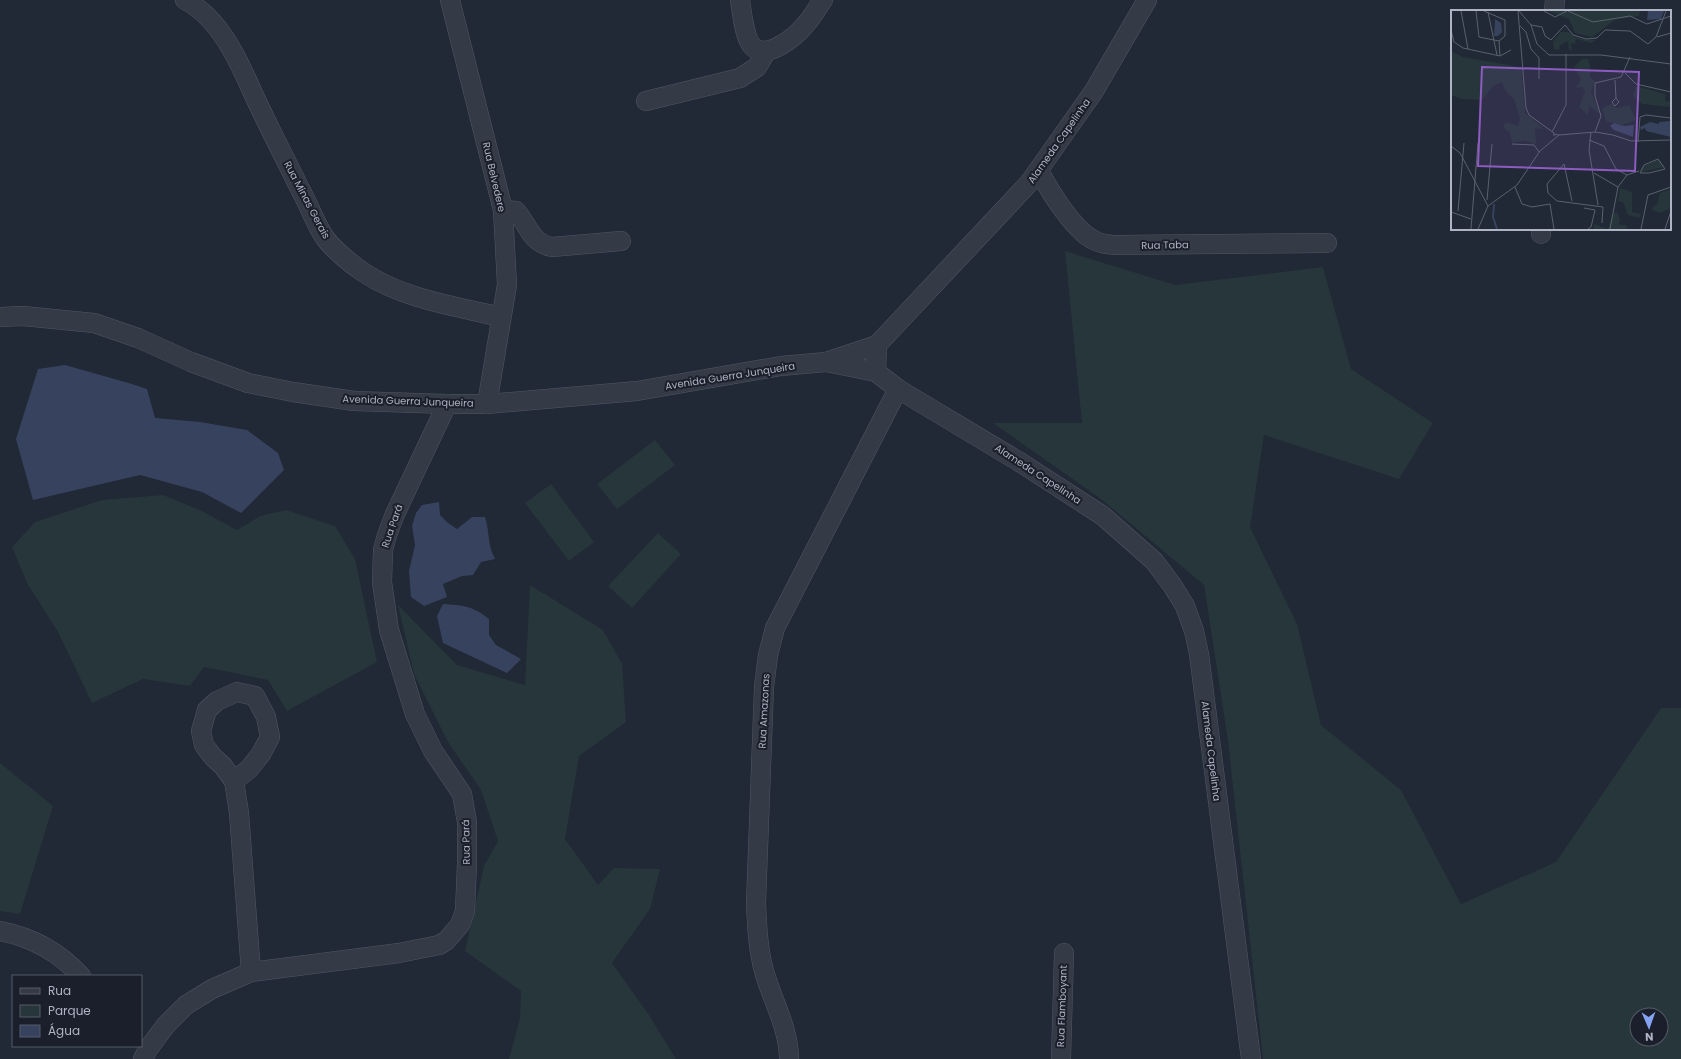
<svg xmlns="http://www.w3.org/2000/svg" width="1681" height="1059" font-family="Poppins,sans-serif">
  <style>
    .green { fill: #26363a; fill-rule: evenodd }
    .water { fill: #37435e }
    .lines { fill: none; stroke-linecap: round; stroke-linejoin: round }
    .minor-casing { stroke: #525764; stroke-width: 20 }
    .minor { stroke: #343a46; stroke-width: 19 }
    .labels { text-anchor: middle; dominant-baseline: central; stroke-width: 4; stroke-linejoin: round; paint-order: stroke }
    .street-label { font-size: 10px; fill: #aeb4c3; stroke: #1a1f2b }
    .inset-river { fill: none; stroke: #37435e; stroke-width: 2 }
    .inset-road { fill: none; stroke: #59606e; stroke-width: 1 }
    .view { fill: #8d5cc0; fill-opacity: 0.15; stroke: #8d5cc0; stroke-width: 2 }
    .inset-edge { fill: none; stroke: #aeb4c3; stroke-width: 2 }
  </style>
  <rect width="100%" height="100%" fill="#212836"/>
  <g class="green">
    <path d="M1065,251L1175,285L1323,267L1351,369L1433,423L1399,479L1264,435L1250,527L1297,624L1321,725L1401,790L1461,904L1556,862L1661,708H1681V1059H1263L1228,741L1204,585L1101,499L993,423H1082ZM1637,1015H1661V1039H1637Z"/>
    <path d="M655,440L675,465L617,509L597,484Z"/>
    <path d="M551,484L594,542L569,561L525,503Z"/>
    <path d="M163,495L202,511L237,530L260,516L286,510L335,526L355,559L377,662L287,711L268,680L204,667L190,686L143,679L92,703L58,632L27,583L12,547L35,522L102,500Z"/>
    <path d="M658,533L681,554L632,608L608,586Z"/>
    <path d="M530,585L603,630L622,664L626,722L579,756L565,839L598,885L614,868L660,869L650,909L612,963L649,1015L676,1059H509L520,1018L521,991L465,951L484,866L498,841L481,790L448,742L414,674L398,605L457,665L525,685Z"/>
    <path d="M0,763L53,806L20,914L0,911Z"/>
  </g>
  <g class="water">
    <path d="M65,365L132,384L147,389L155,418L200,422L247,430L278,453L284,470L241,513L202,492L140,475L33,500L16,439L38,369Z"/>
    <path d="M439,502L440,515L448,523L457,529L472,517H485C490,532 487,544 495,559L481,562L473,575L462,576L443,584L447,597L424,606L411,597L409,571L415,545L412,526L416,513L422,505Z"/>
    <path d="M443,604C462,605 473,606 489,619V635L496,645L521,659L507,673L443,643L437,616Z"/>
  </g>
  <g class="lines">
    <g class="minor-casing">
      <g id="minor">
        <path d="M185,0C219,18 237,57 252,91C267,124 284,156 300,189C308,203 316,225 325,238C333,249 351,264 363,272C403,299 454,306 501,317"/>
        <path d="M450,0L503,210L507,285L487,404"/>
        <path d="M740,0C742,12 744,38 753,47C768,60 796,36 805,25C812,18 817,8 823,0"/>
        <path d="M1147,0L1094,91L1030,182L877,345L876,372L898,389L1018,461L1103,516L1154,561L1172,585L1185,606L1194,631L1199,654L1251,1059"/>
        <path d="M1554,11L1555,0"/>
        <path d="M646,101L740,78L757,67L766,52"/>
        <path d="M1039,171C1049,190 1075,233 1096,241C1101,244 1108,244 1114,245L1327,243"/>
        <path d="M503,210L516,211C529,226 531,243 552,247L621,241"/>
        <path d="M1541,234V229"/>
        <path d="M0,317L23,316L94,323L138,338L191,362L248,383L293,392L354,401L447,404H487L637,391L781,366L826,362"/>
        <path d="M876,372L826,362L877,345"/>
        <path d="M234,781L249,769L261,754L270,737L266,717L255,696L237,692L217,701L207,710L201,731L204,745L213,757L223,766L234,781L239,813L251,972"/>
        <path d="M0,931C32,937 59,952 81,976"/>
        <path d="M143,1059L148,1049L166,1025L186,1005L212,989L251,972L399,953L439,945L446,941L460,925L465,911L467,863V822L462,794L433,751L415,714L389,630L382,582L383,550L387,535L395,514L447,404"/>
        <path d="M789,1059C789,1028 772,1000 764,971C758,949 757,926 756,903L764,687L768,655L775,628L898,389"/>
        <path d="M1061,1059L1064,953"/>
      </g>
    </g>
    <use href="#minor" class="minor"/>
  </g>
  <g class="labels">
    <g class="street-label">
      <text transform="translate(1059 141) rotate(-55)">Alameda Capelinha</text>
      <text transform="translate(494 177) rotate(77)">Rua Belvedere</text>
      <text transform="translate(307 200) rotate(62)">Rua Minas Gerais</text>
      <text transform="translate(1165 245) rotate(-1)">Rua Taba</text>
      <text transform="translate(730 376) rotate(-9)">Avenida Guerra Junqueira</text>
      <text transform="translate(408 401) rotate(2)">Avenida Guerra Junqueira</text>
      <text transform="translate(1038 474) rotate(33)">Alameda Capelinha</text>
      <text transform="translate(392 526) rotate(-71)">Rua Pará</text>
      <text transform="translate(764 711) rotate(-87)">Rua Amazonas</text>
      <text transform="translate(1211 751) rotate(83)">Alameda Capelinha</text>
      <text transform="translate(466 842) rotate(-91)">Rua Pará</text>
      <text transform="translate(1062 1006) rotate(-88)">Rua Flamboyant</text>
    </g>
  </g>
  <g transform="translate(1451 10)">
    <rect width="220" height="220" fill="#212836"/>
    <path d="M97,1H189L188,6L164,10L141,27L124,23L118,9ZM110,22H118L123,27L131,29L145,30L140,33L125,29L124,34L120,33L121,40H118L117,31L109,35L108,40L103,39L102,32ZM0,41L12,47L70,57L74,103L93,119L84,118L85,134L75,131L61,132L59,123L52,117L55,112L67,116L69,108L63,89L56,83L51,72L42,76L31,90L10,89L0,85ZM131,49H137L139,55V67L144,71L140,81L149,104L138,96L137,105L128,97L134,81L131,77L125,78L130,69L123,57ZM185,76L214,84V91L220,92V97L191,94L182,86ZM160,94L167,98L178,95L185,110L171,115L155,111L151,98ZM208,149L214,157L190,162L191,157ZM169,178L181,182V202L190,204L189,208L177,205L172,192L167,191ZM220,179V198L209,203L200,199L206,194L209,183ZM166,202L169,210L168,215H175L177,219H143V214L157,219L161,204Z" fill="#26363a"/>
    <path d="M197,1H213L210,9L196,10ZM44,9L50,13L51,22L47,26H43ZM220,111V127L195,121L194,118L190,120L189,117L199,112L208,114V112ZM163,113L173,116L183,115L182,127L163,120L159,116Z" fill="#37435e"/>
    <path class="inset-river" d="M43,194L42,207L46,219"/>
    <path class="inset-road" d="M10,1L17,39M25,1L28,27L48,31M33,1L54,10V26L48,31L49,46M67,1L75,98L78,105L103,123V126M68,1L80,15L86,34L98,45H150L220,54M93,1L104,7L116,1M117,1L142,12L179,6L196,14L220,6M37,2L46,45M80,15L91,17L94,26L100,30L114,15L122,25L135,29L146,28L154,20L179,21L197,34L205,27L215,1M69,16L75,22L80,39L88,48V69M0,20L3,32L12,38L49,46L60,40M206,27L220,23M174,63L185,74L220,82M164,70L165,88L168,92L164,96L161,92L165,88M101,122L115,95V44M140,122L138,140L147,195M144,122L150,106L144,86V73L170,67L179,47M108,125L144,122L162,125L180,131L220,130M138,130L153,136L165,159L176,165M187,132L189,107L195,105L220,108M61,134L83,135L88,142M0,136L9,143L37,196M207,149L214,159L198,163H189L193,155ZM143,163L167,177M176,165L188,161M64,177L71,194L81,197L99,194L103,219M36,190L41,134M121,191L113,154L96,174L97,183L106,191L152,197L151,213M133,198L144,200L140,217L137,219M7,201L13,133M0,202L20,209M20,219L27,133M27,219L37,196L66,175L89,141L108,125L103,124M159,219L167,177L176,165M190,219L197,185L220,177M214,219L220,201"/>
    <path class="view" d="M31,57L188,62L184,161L27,156Z"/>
    <rect width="220" height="220" class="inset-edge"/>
  </g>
  <rect x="12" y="975" width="130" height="72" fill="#1a1f2b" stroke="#555b68"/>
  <rect x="20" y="988" width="20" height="6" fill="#343a46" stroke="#555b68"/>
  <text x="48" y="995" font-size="12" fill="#aeb4c3">Rua</text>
  <rect x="20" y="1005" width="20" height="12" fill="#26363a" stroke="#555b68"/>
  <text x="48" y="1015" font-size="12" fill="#aeb4c3">Parque</text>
  <rect x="20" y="1025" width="20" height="12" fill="#37435e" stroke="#555b68"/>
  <text x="48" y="1035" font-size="12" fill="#aeb4c3">Água</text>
  <g transform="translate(1649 1027) rotate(178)"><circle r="19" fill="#1a1f2b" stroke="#555b68"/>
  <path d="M0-3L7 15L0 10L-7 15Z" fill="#85a3f2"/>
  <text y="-6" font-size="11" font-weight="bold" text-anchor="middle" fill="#aeb4c3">N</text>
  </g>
</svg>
